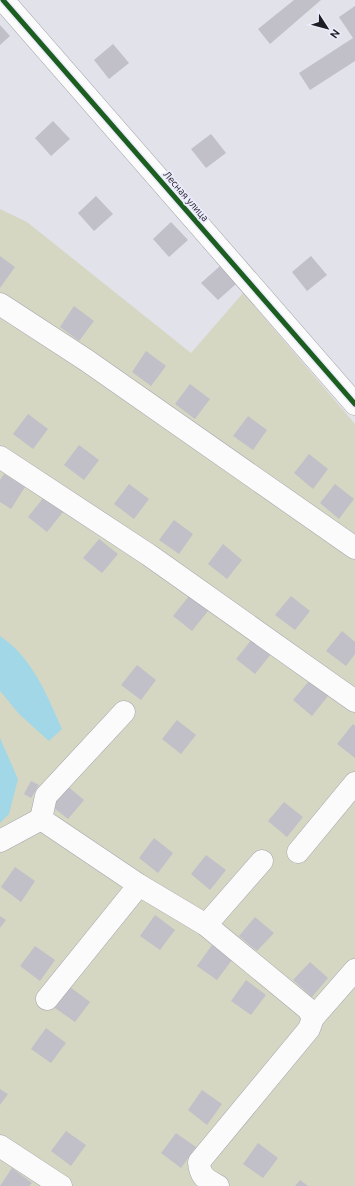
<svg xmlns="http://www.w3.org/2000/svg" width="355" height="1186" font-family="Ubuntu,sans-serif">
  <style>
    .green { fill: #d5d7c3 }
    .water { fill: #a2d7e7 }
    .building { fill: #c1c0c8 }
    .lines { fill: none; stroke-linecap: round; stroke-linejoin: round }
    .minor-casing { stroke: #a4a4ab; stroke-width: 23 }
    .minor { stroke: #fbfbfc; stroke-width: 22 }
    .cycleway-casing { stroke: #ecebfc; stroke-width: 8 }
    .cycleway { stroke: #1b5e20; stroke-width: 5 }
    .labels { text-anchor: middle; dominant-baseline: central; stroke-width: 3.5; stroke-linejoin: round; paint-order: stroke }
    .street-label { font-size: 10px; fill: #1e1d23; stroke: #ecebfc }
  </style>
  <rect width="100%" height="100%" fill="#e2e2eb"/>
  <path class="green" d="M0,209L27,222L191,353L243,293L355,424V1186H0Z"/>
  <g class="water">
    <path d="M0,636C32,657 47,695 62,729L49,741L19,714L0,691Z"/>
    <path d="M0,738L18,779L9,814L0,823Z"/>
  </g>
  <g class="building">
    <path d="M294,0H321L270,44L258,29Z"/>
    <path d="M355,6V61L310,90L299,73L353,38L339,17Z"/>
    <path d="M0,25L10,36L0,45Z"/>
    <path d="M113,44L129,63L109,79L94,60Z"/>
    <path d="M53,121L70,139L51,156L35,138Z"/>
    <path d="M211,134L226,153L206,168L191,149Z"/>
    <path d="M96,196L113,214L94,231L78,213Z"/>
    <path d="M171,222L188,240L169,257L153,239Z"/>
    <path d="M0,256L15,267L0,288Z"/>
    <path d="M311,256L327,275L307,291L292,272Z"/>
    <path d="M220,266L236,284L218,300L201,283Z"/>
    <path d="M74,306L94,321L79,341L60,327Z"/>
    <path d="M146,351L166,366L151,386L132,372Z"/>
    <path d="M190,384L210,399L195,419L175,404Z"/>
    <path d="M28,414L48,429L33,449L13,434Z"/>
    <path d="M248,416L267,430L253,450L233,436Z"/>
    <path d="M79,445L99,460L84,480L64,465Z"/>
    <path d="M309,454L328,469L313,489L294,473Z"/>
    <path d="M4,474L25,487L11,509L0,502V480Z"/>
    <path d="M129,484L149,499L134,519L114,504Z"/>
    <path d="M335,484L354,499L339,519L320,503Z"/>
    <path d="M44,497L63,512L47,532L28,517Z"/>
    <path d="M174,520L193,534L179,554L159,540Z"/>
    <path d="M99,539L118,554L102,573L83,558Z"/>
    <path d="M223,544L242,560L227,579L208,564Z"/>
    <path d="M189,596L208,611L192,631L173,616Z"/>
    <path d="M291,596L310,611L295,630L275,615Z"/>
    <path d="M342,631L355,642V654L346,666L326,651Z"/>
    <path d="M252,639L271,654L255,674L236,659Z"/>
    <path d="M137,665L156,680L141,700L121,685Z"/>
    <path d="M309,681L328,696L312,716L293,700Z"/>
    <path d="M177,720L196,735L181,754L162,739Z"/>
    <path d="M353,724L355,726V758L337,744Z"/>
    <path d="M31,781L39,785L31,798L24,794Z"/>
    <path d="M65,784L84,800L68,819L49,804Z"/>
    <path d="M284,802L303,817L287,837L268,821Z"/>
    <path d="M154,838L173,853L158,873L139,858Z"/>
    <path d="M206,855L226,870L210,890L191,874Z"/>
    <path d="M15,867L35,881L21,902L1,887Z"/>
    <path d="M155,915L175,930L160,950L140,936Z"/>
    <path d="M0,916L6,920L0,928Z"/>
    <path d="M255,917L274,933L257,951L239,936Z"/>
    <path d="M212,945L232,960L217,980L197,966Z"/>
    <path d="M35,946L55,960L40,981L20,966Z"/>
    <path d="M310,962L328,978L312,997L293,980Z"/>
    <path d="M246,980L266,995L251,1015L231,1001Z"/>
    <path d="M70,987L90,1002L75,1022L55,1008Z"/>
    <path d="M46,1028L66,1043L51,1063L31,1049Z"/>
    <path d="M0,1089L8,1094L0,1105Z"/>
    <path d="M202,1090L222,1104L207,1125L188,1110Z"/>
    <path d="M66,1131L86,1145L71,1166L51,1151Z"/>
    <path d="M176,1133L196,1147L181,1168L161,1153Z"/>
    <path d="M258,1143L278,1158L263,1178L243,1164Z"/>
    <path d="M12,1168L32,1183L29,1186H0Z"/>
    <path d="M300,1180L308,1186H295Z"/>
  </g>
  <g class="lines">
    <g class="minor-casing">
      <g id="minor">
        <path d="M3,0L355,404"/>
        <path d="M0,304L86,360L355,548"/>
        <path d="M0,457L149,555L355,701"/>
        <path d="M41,819L139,885L206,925L308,1009L313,1018L309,1029L199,1162C200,1177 206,1179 218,1186"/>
        <path d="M41,819L46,796L124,712"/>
        <path d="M0,841L41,819"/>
        <path d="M298,852L355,783"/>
        <path d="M206,925L262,861"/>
        <path d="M47,999L139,885"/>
        <path d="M313,1018L355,970"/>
        <path d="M0,1146L61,1186"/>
      </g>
    </g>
    <use href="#minor" class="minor"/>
    <g class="cycleway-casing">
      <path id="cycleway" d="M3,0L355,404"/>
    </g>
    <use href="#cycleway" class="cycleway"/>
  </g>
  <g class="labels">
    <g class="street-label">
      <text transform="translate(186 196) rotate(49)">Лесная улица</text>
    </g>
  </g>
  <g transform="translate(327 28) rotate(126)" stroke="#ecebfc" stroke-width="3" paint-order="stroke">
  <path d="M0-3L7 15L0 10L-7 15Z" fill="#1e1d23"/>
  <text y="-6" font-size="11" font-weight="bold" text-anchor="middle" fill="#1e1d23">N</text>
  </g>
</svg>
